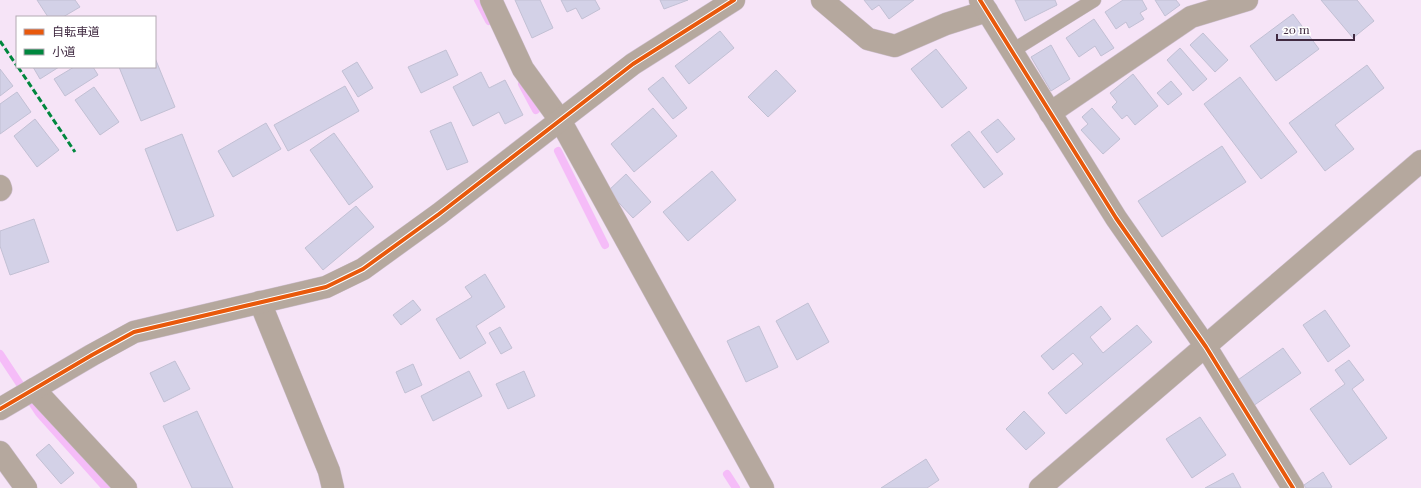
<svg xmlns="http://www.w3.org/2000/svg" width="1421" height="488" font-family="'Playfair Display','Noto Sans JP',serif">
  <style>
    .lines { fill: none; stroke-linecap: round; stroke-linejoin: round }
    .stream { stroke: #f5bcf8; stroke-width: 8 }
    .building { fill: #d3d1e7; stroke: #c2c0d4 }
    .service-casing { stroke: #d0c0d1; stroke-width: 15 }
    .minor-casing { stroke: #d0c0d1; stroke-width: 23 }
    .tertiary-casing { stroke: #d0c0d1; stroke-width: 23 }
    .service { stroke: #b5a89e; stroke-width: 14 }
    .minor { stroke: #b5a89e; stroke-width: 22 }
    .tertiary { stroke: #b5a89e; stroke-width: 22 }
    .quiet { stroke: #00873e; stroke-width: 3; stroke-dasharray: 6 3; stroke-linecap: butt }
    .cycleway-casing { stroke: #fff; stroke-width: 6 }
    .cycleway { stroke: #e8590c; stroke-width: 4 }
  </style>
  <rect width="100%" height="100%" fill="#f6e4f7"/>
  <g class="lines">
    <g class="stream">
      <path d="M478,0L489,21"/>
      <path d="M522,84L536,110"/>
      <path d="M558,151L605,245"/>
      <path d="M0,354L39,413L106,488"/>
      <path d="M727,474L736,488"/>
    </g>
  </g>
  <g class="building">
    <path d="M37,0H75L80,7L63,17H48Z"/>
    <path d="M515,0H540L553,28L532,38Z"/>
    <path d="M561,0H595L600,9L582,19L576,8L567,12Z"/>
    <path d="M660,0H688L664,9Z"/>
    <path d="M864,0H914L889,19L879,5L872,10Z"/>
    <path d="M1015,0H1055L1057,5L1025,21Z"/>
    <path d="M1123,0H1142L1147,9L1140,13L1144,19L1129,28L1126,22L1116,29L1105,12Z"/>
    <path d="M1155,0H1176L1180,5L1165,16Z"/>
    <path d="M1321,0H1357L1374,21L1353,38Z"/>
    <path d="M1293,14L1319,49L1276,81L1250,46Z"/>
    <path d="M1094,19L1114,48L1101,56L1095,46L1079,57L1066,38Z"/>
    <path d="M720,31L734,48L689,84L675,66Z"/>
    <path d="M1203,33L1228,60L1215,72L1190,45Z"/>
    <path d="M1051,45L1070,79L1051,91L1031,57Z"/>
    <path d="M1180,48L1207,79L1193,91L1167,60Z"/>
    <path d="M936,49L967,88L942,108L911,69Z"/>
    <path d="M446,50L458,75L421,93L408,67Z"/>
    <path d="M155,58L175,107L141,121L119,67H155Z"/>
    <path d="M357,62L373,88L358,97L342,71Z"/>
    <path d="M1367,65L1384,88L1335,125L1354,149L1325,171L1289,123Z"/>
    <path d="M33,67H59L40,79Z"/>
    <path d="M74,67H93L98,75L65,96L54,79Z"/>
    <path d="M0,69L13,86L0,96Z"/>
    <path d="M776,70L796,91L768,117L748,97Z"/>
    <path d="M481,72L489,88L505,80L523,115L505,124L499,112L473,126L453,87Z"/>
    <path d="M1133,74L1158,106L1135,125L1127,115L1122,119L1112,107L1117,102L1110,93Z"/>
    <path d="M663,77L687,108L673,119L648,89Z"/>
    <path d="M1240,77L1297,152L1261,179L1204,104Z"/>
    <path d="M1171,81L1182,94L1168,105L1157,93Z"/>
    <path d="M345,86L359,111L288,151L274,125Z"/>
    <path d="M94,87L119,122L100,135L75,100Z"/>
    <path d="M17,92L31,112L0,134V104Z"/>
    <path d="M653,108L677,136L634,172L611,144Z"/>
    <path d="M1092,108L1120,139L1103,154L1081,130L1088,124L1082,117Z"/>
    <path d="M35,119L59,150L37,167L14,136Z"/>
    <path d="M998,119L1015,139L997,153L981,132Z"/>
    <path d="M451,122L468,162L447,170L430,131Z"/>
    <path d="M266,123L281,149L233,177L218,151Z"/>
    <path d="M969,131L1003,174L984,188L951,145Z"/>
    <path d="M334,133L373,187L349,205L310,150Z"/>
    <path d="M182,134L214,216L177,231L145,149Z"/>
    <path d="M1222,146L1246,182L1162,237L1138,201Z"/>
    <path d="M712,171L736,200L688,241L663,212Z"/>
    <path d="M626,174L651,202L633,218L608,191Z"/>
    <path d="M356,206L374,227L323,270L305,248Z"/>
    <path d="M34,219L49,262L10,275L0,246V231Z"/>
    <path d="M485,274L505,307L476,326L486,343L460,359L436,319L472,297L465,287Z"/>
    <path d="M413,300L421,310L401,325L393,315Z"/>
    <path d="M808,303L829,342L797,360L776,321Z"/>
    <path d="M1101,306L1111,319L1090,337L1103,353L1137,325L1152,342L1066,414L1048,393L1083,364L1073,353L1053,370L1041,356Z"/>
    <path d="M1325,310L1350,346L1328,362L1303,325Z"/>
    <path d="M759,326L778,367L746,382L727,341Z"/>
    <path d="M500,327L512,348L501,354L489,333Z"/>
    <path d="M1283,348L1301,373L1253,406L1235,382Z"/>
    <path d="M1349,360L1364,380L1352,389L1387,438L1350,465L1310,409L1345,384L1335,370Z"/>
    <path d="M175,361L190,389L164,402L150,373Z"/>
    <path d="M413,364L422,385L405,393L396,372Z"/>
    <path d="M469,371L482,396L433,421L421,396Z"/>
    <path d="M524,371L535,396L508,409L496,384Z"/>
    <path d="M197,411L233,488H192L163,426Z"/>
    <path d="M1024,411L1045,433L1026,450L1006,429Z"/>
    <path d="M1200,417L1226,455L1192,478L1166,439Z"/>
    <path d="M49,444L74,473L61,484L36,455Z"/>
    <path d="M926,459L939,480L927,488H881Z"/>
    <path d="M1323,472L1332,487L1330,488H1306L1304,485Z"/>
    <path d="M1233,473L1241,488H1205Z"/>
  </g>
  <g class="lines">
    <g class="service-casing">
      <path id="service" d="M1012,51L1094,0"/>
    </g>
    <g class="minor-casing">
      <g id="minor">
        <path d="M491,0L523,69L560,120L763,488"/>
        <path d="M822,0L868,39L895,46L946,24L987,11"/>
        <path d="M980,0L1116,218L1206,347L1293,488"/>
        <path d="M1050,113L1191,17L1247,0"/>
        <path d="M0,186L1,189L0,190"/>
        <path d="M260,302L329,471L333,488"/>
        <path d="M34,389L126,488"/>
        <path d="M0,409L92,355L134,332L326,287L363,269L439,214L633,64L734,0"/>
      </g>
    </g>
    <g class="tertiary-casing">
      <g id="tertiary">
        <path d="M0,452L26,488"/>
        <path d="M1040,488L1421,161"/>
      </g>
    </g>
    <use href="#service" class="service"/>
    <use href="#minor" class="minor"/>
    <use href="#tertiary" class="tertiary"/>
    <g class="quiet">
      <path d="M0,41L17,66"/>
      <path d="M18,67L75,152"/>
    </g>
    <g class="cycleway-casing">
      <g id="cycleway">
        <path d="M980,0L1116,218L1206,347L1293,488"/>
        <path d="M0,409L92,355L134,332L326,287L363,269L439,214L633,64L734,0"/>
      </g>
    </g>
    <use href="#cycleway" class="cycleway"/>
  </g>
  <rect x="16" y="16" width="140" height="52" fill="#ffffff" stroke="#b3aab3"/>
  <rect x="24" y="29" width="20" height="6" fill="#e8590c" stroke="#b3aab3"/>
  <text x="52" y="36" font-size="12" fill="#402a41">自転車道</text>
  <rect x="24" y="49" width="20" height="6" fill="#00873e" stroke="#b3aab3"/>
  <text x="52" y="56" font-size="12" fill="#402a41">小道</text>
  <path d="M1277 34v6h77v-6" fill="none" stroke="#402a41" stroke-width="2"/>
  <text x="1283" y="34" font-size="12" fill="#402a41" stroke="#ffffff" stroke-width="3" paint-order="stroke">20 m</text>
</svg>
